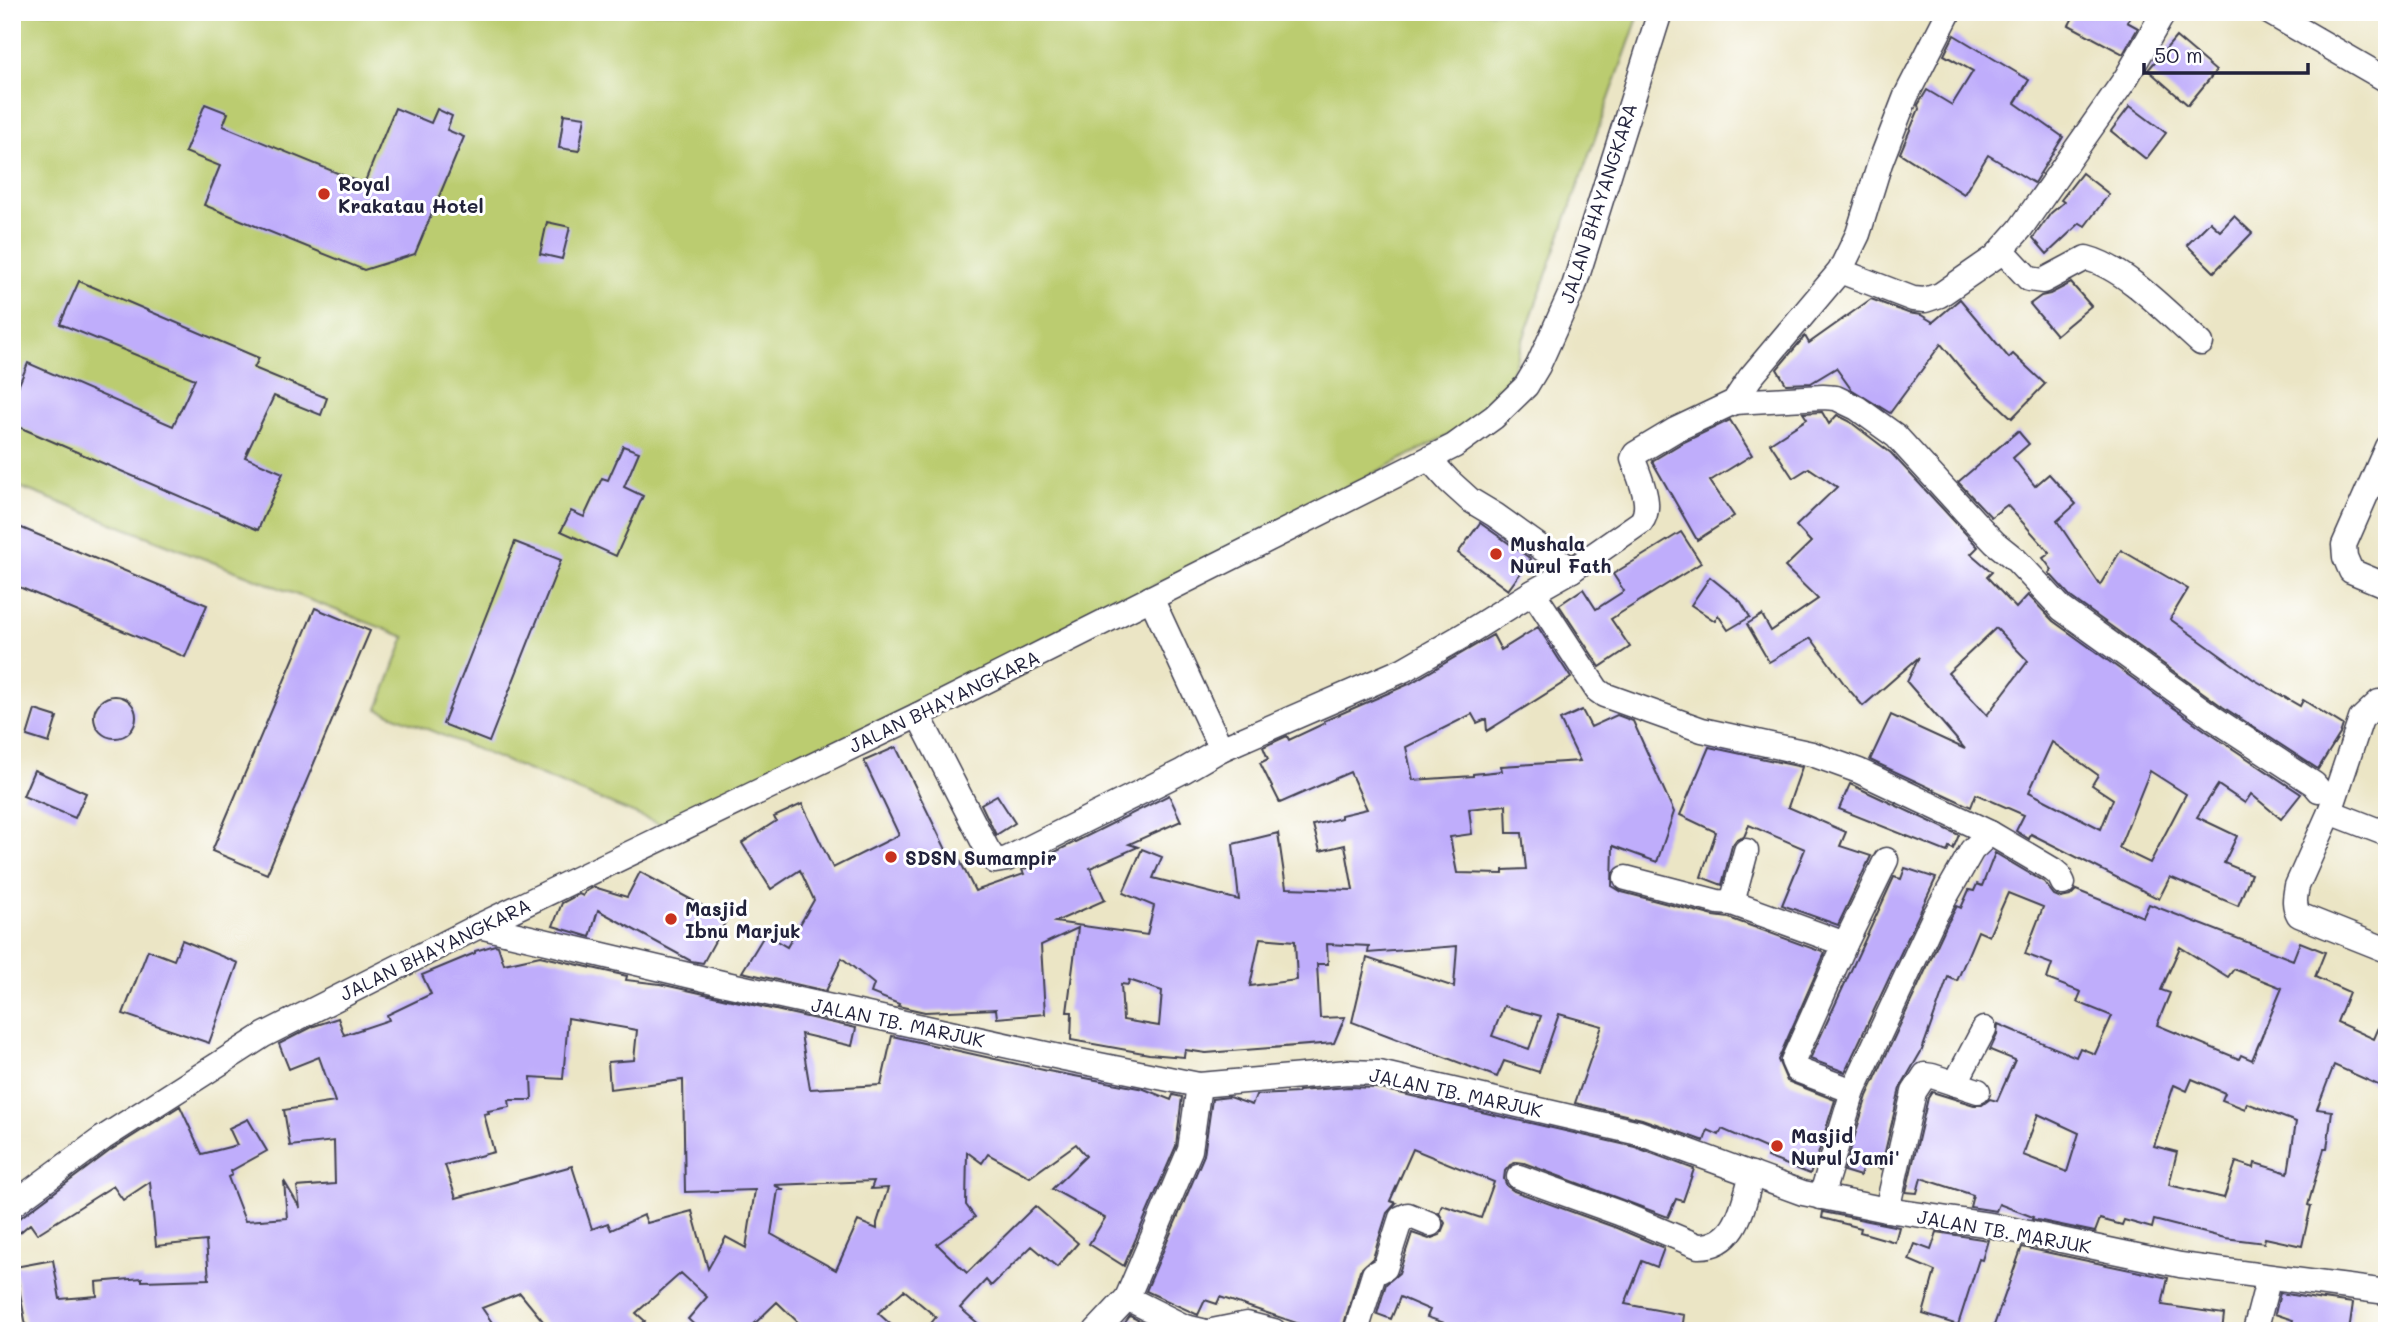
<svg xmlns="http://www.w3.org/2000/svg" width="2399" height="1343" font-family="Mali,sans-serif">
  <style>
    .green { fill: #bbcc6f; stroke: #6e7755; stroke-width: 2 }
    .building { fill: #bfadfb; fill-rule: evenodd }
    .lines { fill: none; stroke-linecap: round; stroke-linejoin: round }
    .minor-casing { stroke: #403f50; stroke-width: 27 }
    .minor { stroke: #fff; stroke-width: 24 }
    .poi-dot { fill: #c8321e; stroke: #fff; stroke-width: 2.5 }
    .labels { text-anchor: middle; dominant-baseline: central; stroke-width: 6; stroke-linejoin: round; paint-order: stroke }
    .poi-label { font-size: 19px; font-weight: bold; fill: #22223b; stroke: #fff; text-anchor: start }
    .street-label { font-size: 19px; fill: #22223b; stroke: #fff }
  </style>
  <rect width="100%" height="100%" fill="#fff"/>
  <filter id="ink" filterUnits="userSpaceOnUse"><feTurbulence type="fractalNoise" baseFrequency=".0143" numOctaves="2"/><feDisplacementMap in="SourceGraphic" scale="14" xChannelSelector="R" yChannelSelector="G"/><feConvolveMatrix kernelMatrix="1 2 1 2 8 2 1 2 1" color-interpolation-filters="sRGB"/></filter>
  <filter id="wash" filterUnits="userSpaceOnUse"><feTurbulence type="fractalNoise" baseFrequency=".00686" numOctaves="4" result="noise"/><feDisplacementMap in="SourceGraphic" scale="28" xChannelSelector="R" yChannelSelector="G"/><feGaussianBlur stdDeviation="1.57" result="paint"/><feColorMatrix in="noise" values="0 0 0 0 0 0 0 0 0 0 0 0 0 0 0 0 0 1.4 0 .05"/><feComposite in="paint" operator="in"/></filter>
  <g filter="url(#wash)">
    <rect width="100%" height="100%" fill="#ebe5c5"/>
    <path class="green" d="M12,12H1640L1498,410L674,830L378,709L405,637L12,484Z"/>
    <g id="blocks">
      <g class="building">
        <path d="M2076,12H2133L2127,22L2138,28L2123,54L2069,25Z"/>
        <path d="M1954,35L2029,80L2015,103L2063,137L2034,183L1988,155L1964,194L1900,153L1919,109L1918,105L1927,90L1952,105L1973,71L1944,55Z"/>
        <path d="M2176,37L2216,71L2188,105L2148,70Z"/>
        <path d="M205,104L228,113L223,126L364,184L395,108L431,123L437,109L452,116L447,130L464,137L415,254L364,270L204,205L220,166L185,152Z"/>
        <path d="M2130,106L2166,133L2146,159L2111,131Z"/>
        <path d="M564,114L585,117L579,151L559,148Z"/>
        <path d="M2082,173L2109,194L2085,226L2080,223L2047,254L2033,238L2051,213L2064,202L2061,200Z"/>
        <path d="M2234,216L2252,233L2214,272L2187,245L2210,222L2220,231Z"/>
        <path d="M547,222L570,227L562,259L540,254Z"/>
        <path d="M79,281L259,358L254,368L327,398L321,415L274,396L245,457L283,473L258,530L12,424V401L28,363L173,426L195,379L60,324Z"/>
        <path d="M2071,283L2091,306L2056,335L2030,304L2041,296L2050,294Z"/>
        <path d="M1871,299L1908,313L1921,315L1933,322L1960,299L2009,358L2013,354L2045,384L2012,418L1969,378L1941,344L1890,413L1851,389L1836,368L1811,383L1786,384L1777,369L1805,336L1809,343Z"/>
        <path d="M1822,412L1829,424L1837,415L1849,421L1891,453L1978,547L1971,554L1992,572L1987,577L2016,608L2028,595L2053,621L2206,731L2301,794L2281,819L2251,794L2245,803L2218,785L2197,817L2237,836L2224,863L2251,874L2238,906L2170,877L2159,899L2031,834L2029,839L2016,831L2024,815L1976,794L1971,807L1870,760L1891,715L1965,749L1907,682L1919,657L1863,706L1845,685L1811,638L1769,662L1747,624L1762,615L1771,631L1818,599L1785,567L1811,542L1796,526L1837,487L1809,468L1793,478L1770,443L1807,419L1803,413ZM1996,628L2028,661L1987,715L1948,673ZM2052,742L2098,775L2092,785L2113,799L2101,829L2029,792ZM2150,771L2186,794L2150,863L2119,848Z"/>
        <path d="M1730,420L1752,455L1710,481L1734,516L1697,540L1652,461L1682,443Z"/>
        <path d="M2018,431L2029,444L2013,458L2035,486L2049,474L2076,504L2057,521L2100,585L2121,550L2188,589L2170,619L2253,679L2300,706L2303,700L2343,725L2340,734L2318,769L2223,707L2072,598L2049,573L2052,570L2043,558L2050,553L2007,505L1991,517L1958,482Z"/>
        <path d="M623,446L639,452L624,487L643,496L616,556L561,531L571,511L584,517L602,478L608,480Z"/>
        <path d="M1480,523L1531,559L1508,590L1458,553Z"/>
        <path d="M12,524L207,605L185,657L12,584Z"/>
        <path d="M1681,532L1701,563L1611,619L1630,647L1600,667L1559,605L1583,589L1596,609L1624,591L1613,574Z"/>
        <path d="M515,542L561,560L489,742L443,724Z"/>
        <path d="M1710,577L1741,602L1750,617L1728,630L1718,615L1715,621L1691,605Z"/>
        <path d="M315,608L370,631L267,874L212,851Z"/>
        <path d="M1538,627L1571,678L1487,731L1486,719L1477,723L1472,714L1406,747L1413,780L1473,776V774L1502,771L1501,766L1580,761L1560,720L1582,710L1591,727L1617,715L1633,721L1674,812L1657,862L1613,846L1612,886L1622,892L1714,916L1729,918L1825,953L1778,1060L1787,1081L1835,1100L1816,1161L1815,1160L1810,1174L1767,1157L1770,1150L1722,1129L1719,1135L1708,1130L1704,1141L1642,1119L1575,1103L1602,1026L1559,1014L1539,1072L1504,1061L1497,1077L1352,1022L1367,958L1454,987L1457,946L1368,953L1369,946L1327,944L1328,964H1317L1320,1018L1345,1017L1334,1043L1206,1053L1185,1050L1184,1057L1149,1054L1071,1040L1072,1012H1067L1078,928L1041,945L1045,1014L997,1018L996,1009L925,1012L898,1006L899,1004L871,993L874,984L842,958L826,991L742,972L765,934L787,947L814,900L800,870L771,889L742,843L776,821L774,817L802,804L833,868L899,835L864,761L896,747L951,860L958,857L975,891L1024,874L1022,870L1054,856L1053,853L1169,795L1181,821L1129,844L1138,847L1090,868L1105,900L1055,922L1147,935L1154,906L1123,893L1142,849L1162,857L1153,878L1239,900L1233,844L1278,833L1286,888L1353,890L1345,845L1320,851L1313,825L1341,818V815L1367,809L1350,772L1280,803L1260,763L1268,759L1263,747L1287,736L1289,740L1325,723L1324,721L1409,684L1493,635L1501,650ZM1506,805L1507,833H1522L1526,869L1503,870V874L1457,873L1450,837L1472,834L1469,809ZM1260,938L1295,941L1297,980L1250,986ZM1129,980L1162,991L1159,1026L1123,1020L1121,984L1128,985ZM1504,1006L1541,1016L1529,1049L1492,1036Z"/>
        <circle cx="115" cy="717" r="21"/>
        <path d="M35,710L57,717L49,743L27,736Z"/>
        <path d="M1709,747L1802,767L1788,807L1846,832L1840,846L1871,856L1838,925L1782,905L1805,849L1749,825L1744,837L1736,840L1732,846L1722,885L1701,877L1716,832L1680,815Z"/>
        <path d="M34,770L86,793L75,818L23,796Z"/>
        <path d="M1850,784L1959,835L1953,849L1949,847L1947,852L1839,809Z"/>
        <path d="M997,795L1015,823L996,835L981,804Z"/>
        <path d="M1995,853L2044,882L2054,895L2061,898L2070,896L2076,890L2143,917L2149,904L2293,960L2300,942L2325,952L2315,977L2349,992L2337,1022L2374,1039L2387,1009V1089L2334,1065L2317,1109L2332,1111L2327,1149H2324L2308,1205L2311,1206L2302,1246L2265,1238L2264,1243L2225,1238L2154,1220L2152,1228L2124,1220L2122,1225L2100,1219L2095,1232L2032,1219L2033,1217L1999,1204L1996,1211L1970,1207L1973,1195L1921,1178L1917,1193L1906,1192L1928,1098L1932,1092L1974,1105H1982L1990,1099L1997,1101L2015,1060L1990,1050L1997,1035L1998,1024L2076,1057L2080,1048L2095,1054L2112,1016L2077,1002L2081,992L2047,979L2052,964L2025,954L2043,907L2008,893L1989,936L1978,931L1957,981L1948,977L1922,1050L1900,1088L1881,1169L1864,1163L1860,1176L1844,1171L1867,1096L1947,924L1957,906L1961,908L1969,890L1974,891L1977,884L1982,886ZM2180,947L2228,977L2234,969L2282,988L2252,1060L2241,1055L2239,1059L2157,1025L2170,993L2161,990ZM2192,1079L2225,1093L2222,1100L2245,1109L2247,1103L2296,1122L2288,1173L2255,1163L2254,1168L2236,1162L2224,1198L2169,1185L2177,1152L2154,1146L2174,1085L2187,1091ZM2038,1114L2079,1133L2067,1172L2023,1155Z"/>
        <path d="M1905,868L1936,878L1845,1072L1810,1059L1894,877L1901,879Z"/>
        <path d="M640,872L727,919L703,963L691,961L598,910L590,937L553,926L562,903L579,894L583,896L585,892L594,887L627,897Z"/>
        <path d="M182,940L238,963L209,1043L123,1014L148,950L174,960Z"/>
        <path d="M495,945L498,946L504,964L540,956L627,976L626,980L660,984L856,1028L852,1046L801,1034L810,1089L881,1085L892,1036L1048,1071L1144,1089L1171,1100L1173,1095L1182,1097L1176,1146L1124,1266L1089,1244L1105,1218L1052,1189L1086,1156L1076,1144L1030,1177L988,1154L982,1163L967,1152L966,1205L975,1217L937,1244L967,1273L1035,1206L1078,1243L1057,1267L1032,1246L991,1286L986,1280L960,1308L987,1331H925L936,1317L904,1290L878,1313L898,1331H807L777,1302L747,1331H701L688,1319L707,1297L681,1273L636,1313L645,1321L635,1331H551L520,1293L482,1308L498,1331H27L15,1267L53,1260L60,1299L97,1296L96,1282L142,1278V1281L209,1279L206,1241L156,1246L150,1182L123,1200L113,1186L37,1234L30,1224L12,1239V1220L21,1217L111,1150L180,1106L202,1154L237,1145L229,1128L248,1119L267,1151L231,1171L232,1175L228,1177L245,1221L287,1218L284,1181L300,1208L297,1187L335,1184L334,1141L290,1146L284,1110L335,1102L319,1057L289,1069L279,1044L314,1026L338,1018L344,1035L389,1020L387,1015L431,994L422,975L475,953V951ZM568,1018L637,1030L634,1060L608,1062L610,1089L683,1080L685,1192L755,1190L746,1248L726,1237L708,1269L692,1211L647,1223L644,1215L611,1230L608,1223L592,1229L572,1166L456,1198L445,1165L494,1152L484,1114L489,1113L488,1111L510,1107L509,1100H532L531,1077L563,1079ZM874,1181L871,1189L888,1188L877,1223V1229L858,1221L836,1270L771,1234L778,1190H784L774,1185Z"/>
        <path d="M1348,1087L1377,1088L1635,1147L1694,1169L1683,1201L1676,1199L1668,1217L1524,1163L1517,1162L1510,1165L1505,1171L1504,1179L1507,1186L1514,1191L1614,1227L1664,1248L1657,1267L1642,1261L1625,1304L1684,1315L1682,1331H1497L1476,1325L1475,1331H1467L1427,1317L1430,1310L1400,1297L1391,1319L1377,1314L1386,1284L1399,1273L1412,1233L1429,1239L1440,1235L1445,1223L1439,1213L1442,1205L1481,1218L1494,1182L1413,1149L1390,1201L1396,1203L1387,1213L1373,1258L1360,1270L1342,1331H1320L1220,1297L1217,1304L1205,1300L1198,1315L1146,1291L1204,1155L1212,1099L1229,1097L1252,1105L1256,1095L1297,1093L1298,1091Z"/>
        <path d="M1823,1212L1899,1227L1895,1242L1860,1232L1861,1228L1822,1218Z"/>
        <path d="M1937,1232L1988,1240L1982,1260L1979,1259L1958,1325L1923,1314L1935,1271L1909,1260L1915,1244L1931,1250Z"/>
        <path d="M2022,1247L2168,1278L2162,1305L2224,1314L2222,1331H2094L2080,1326L2079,1331H2036L2021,1326L2019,1331H1992Z"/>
        <path d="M2280,1293L2323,1300V1299L2353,1303L2349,1331H2289L2293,1320L2275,1314Z"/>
        <path d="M1130,1316L1159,1331H1119Z"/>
      </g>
    </g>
  </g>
  <g filter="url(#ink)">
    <use href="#blocks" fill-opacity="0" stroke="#403f50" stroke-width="2"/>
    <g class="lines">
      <g class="minor-casing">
        <g id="minor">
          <path d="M2269,12L2387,80"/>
          <path d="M2002,250L2029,279L2043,281L2086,258C2126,268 2169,315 2201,343"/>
          <path d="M1840,271L1913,299L1925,300L1940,295L1995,257L2020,229L2126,78L2164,12"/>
          <path d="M1734,402L1823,397L1836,398L1857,408L1896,436L1973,520L1995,543L2015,559L2062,609L2215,719L2314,784L2319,790"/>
          <path d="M2387,447L2344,545L2345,557L2351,571L2387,586"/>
          <path d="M1429,459L1449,481L1470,500L1495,515L1572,570"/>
          <path d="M1533,592L1597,690L1604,695L1702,730L1812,754L1859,771L1990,833"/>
          <path d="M2387,702H2379L2361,719L2330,812L2297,886C2295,897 2293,905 2299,915L2387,950"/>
          <path d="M918,715L987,849L995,861L1007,859L1183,771L1221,749L1151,598"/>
          <path d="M1221,749L1403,670L1464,635L1533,592L1572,570L1641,522C1654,506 1639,477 1633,459L1635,454L1675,430L1734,402L1750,378L1840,271L1858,234L1880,163L1906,96L1949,12"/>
          <path d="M2330,812L2387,834"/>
          <path d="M1626,878L1718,902L1732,903L1845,944"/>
          <path d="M1732,903L1746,851"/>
          <path d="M479,926L726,984L1064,1058L1199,1085L1348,1072L1379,1073L1639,1133L1803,1193L1887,1210L1990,1225L2180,1265L2387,1292"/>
          <path d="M1955,1084L1984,1029"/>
          <path d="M1853,1091L1797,1070L1793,1061L1845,944L1886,860"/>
          <path d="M1519,1177L1619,1213L1698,1246C1738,1247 1743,1204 1752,1174"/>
          <path d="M1821,1197L1853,1091L1934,917L1972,850L1990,833L2053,870L2059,875L2063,883"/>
          <path d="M12,1205L103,1138L264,1035L479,926L918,715L1454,446L1494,417L1526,386L1538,366L1574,286L1660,12"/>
          <path d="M1887,1210L1914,1092L1925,1075L1932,1076L1978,1091"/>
          <path d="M1127,1298L1185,1327L1202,1331"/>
          <path d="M1096,1331L1127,1298L1190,1150L1199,1085"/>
          <path d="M1212,1331L1247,1324L1274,1331"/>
          <path d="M1356,1331L1374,1274L1385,1268L1401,1218L1408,1215L1430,1224"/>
          <path d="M2255,1331L2269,1277"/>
        </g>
      </g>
      <use href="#minor" class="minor"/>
    </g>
  </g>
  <g class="poi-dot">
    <circle cx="324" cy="194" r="7"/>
    <circle cx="1496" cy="554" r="7"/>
    <circle cx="891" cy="857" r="7"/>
    <circle cx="671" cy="919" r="7"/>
    <circle cx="1777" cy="1146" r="7"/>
  </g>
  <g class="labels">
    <g class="poi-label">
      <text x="338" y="183">Royal<tspan x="338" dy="22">Krakatau Hotel</tspan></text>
      <text x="1510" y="543">Mushala<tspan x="1510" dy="22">Nurul Fath</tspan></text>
      <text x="905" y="857">SDSN Sumampir</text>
      <text x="685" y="908">Masjid<tspan x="685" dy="22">Ibnu Marjuk</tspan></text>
      <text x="1791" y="1135">Masjid<tspan x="1791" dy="22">Nurul Jami'</tspan></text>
    </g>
    <g class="street-label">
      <text transform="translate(1598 203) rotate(-72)">JALAN BHAYANGKARA</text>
      <text transform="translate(944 701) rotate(-26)">JALAN BHAYANGKARA</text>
      <text transform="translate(435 949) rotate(-26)">JALAN BHAYANGKARA</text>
      <text transform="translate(898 1022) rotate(12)">JALAN TB. MARJUK</text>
      <text transform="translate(1456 1092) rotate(12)">JALAN TB. MARJUK</text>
      <text transform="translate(2004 1231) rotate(10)">JALAN TB. MARJUK</text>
    </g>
  </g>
  <rect width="2399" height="1343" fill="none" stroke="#fff" stroke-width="42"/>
  <path d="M2144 63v10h164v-10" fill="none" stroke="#22223b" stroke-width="3.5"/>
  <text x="2154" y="63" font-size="21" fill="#22223b" stroke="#ffffff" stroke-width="5" paint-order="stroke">50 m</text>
</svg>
